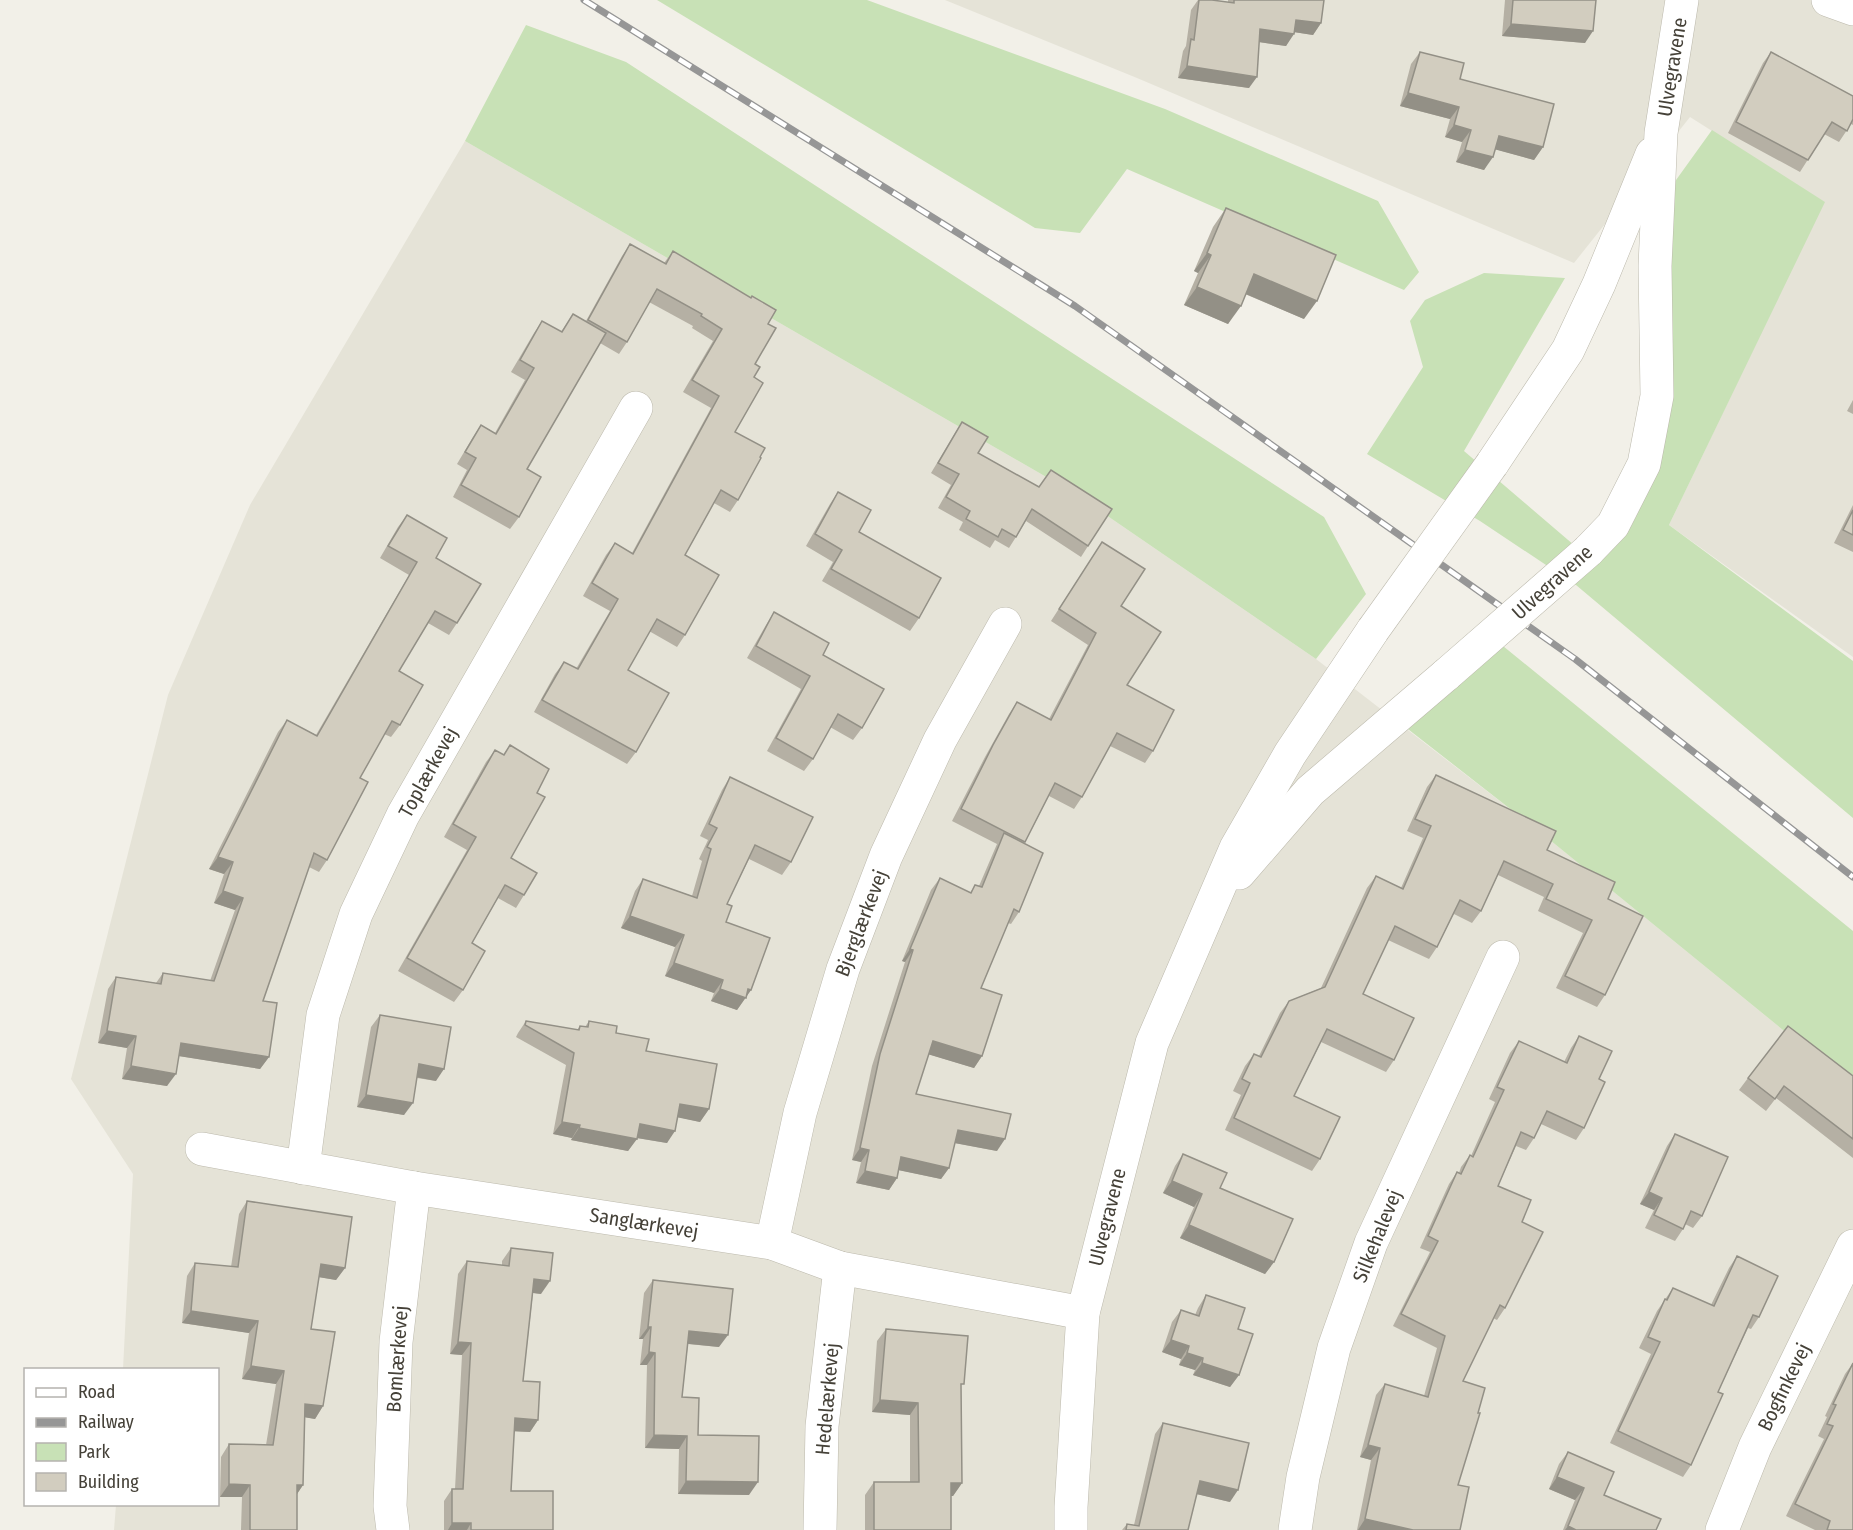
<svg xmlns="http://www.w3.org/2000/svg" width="1853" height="1530" font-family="'Fira Sans Condensed',sans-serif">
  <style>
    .residential { fill: #e5e3d7 }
    .green { fill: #c8e1b6 }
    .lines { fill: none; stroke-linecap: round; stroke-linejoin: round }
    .minor-casing { stroke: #bcb9ac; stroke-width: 34 }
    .tertiary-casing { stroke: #bcb9ac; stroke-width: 34 }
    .minor { stroke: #fff; stroke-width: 33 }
    .tertiary { stroke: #fff; stroke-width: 33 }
    .rail-casing { stroke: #969696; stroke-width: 7 }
    .rail { stroke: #fff; stroke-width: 4.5; stroke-dasharray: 14; stroke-linecap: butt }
    .tertiary-bridge-casing { stroke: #bcb9ac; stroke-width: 34; stroke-linecap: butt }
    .tertiary-bridge { stroke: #fff; stroke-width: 33 }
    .wall { fill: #b5b0a4 }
    .shaded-wall { fill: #939086 }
    .building { fill: #d2cdbf; stroke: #939086; stroke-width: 1.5 }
    .labels { text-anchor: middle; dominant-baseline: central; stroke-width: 5; stroke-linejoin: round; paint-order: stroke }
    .street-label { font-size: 20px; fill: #454138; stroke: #fff }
  </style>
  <rect width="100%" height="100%" fill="#f2f0e8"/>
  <g class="residential">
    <path d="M945,0H1853V657L1669,525L1824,202L1690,117L1574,263L1137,78Z"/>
    <path d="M465,141L1074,493L1316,659L1545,836L1853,1087V1530H114L116,1505L218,1504V1370L123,1369L133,1174L71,1079L168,695L250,505Z"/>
  </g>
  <g class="green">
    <path d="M657,0H867L1165,109L1378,201L1419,272L1404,290L1127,169L1080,233L1035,228Z"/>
    <path d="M526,25L626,62L1324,517L1366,594L1316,659L1074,493L465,141Z"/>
    <path d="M1712,130L1825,202L1669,525L1853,661V818L1576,585L1480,521L1367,454L1423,367L1410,321L1425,300L1484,273L1565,278L1464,451L1595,563L1636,517L1671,187Z"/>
    <path d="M1503,646L1853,931V1087L1545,836L1404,726Z"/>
  </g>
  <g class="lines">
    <g class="minor-casing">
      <g id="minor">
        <path d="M1828,0L1853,9"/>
        <path d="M202,1149L414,1188L772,1243L840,1268L1083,1313"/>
        <path d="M303,1168L323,1015L356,914L403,815L636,408"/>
        <path d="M772,1243L800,1113L843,969L886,856L940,740L1005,624"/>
        <path d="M393,1530L390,1506L396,1342L414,1188"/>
        <path d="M820,1530L822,1426L840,1268"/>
        <path d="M1295,1530L1303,1477L1334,1348L1371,1243L1503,957"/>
        <path d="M1722,1530L1755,1447L1853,1246"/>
      </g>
    </g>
    <g class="tertiary-casing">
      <g id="tertiary">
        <path d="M1492,464L1568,350L1599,284L1652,154"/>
        <path d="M1588,551L1613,525L1644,464L1657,396L1655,266L1661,133L1682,0"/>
        <path d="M1239,873L1310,791L1447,674"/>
        <path d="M1071,1530V1507L1083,1313L1152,1043L1236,848L1290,754L1373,630"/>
      </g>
    </g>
    <use href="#minor" class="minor"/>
    <use href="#tertiary" class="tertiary"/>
    <g class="rail-casing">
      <path id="rail" d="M584,0L1075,306L1575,659L1853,877"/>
    </g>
    <use href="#rail" class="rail"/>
    <g class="tertiary-bridge-casing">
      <g id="tertiary-bridge">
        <path d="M1373,630L1492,464"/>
        <path d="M1447,674L1588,551"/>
      </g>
    </g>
    <use href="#tertiary-bridge" class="tertiary-bridge"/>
  </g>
  <g class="wall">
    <path d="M1198,0H1212L1228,2V0H1324L1321,23L1313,35L1294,32L1286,46L1259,42L1249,88L1178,78L1183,51L1186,46L1191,10Z"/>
    <path d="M1505,0H1596L1585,43L1502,36Z"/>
    <path d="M1420,52L1543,147L1534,160L1495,149L1484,170L1456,162L1462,142L1445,137L1450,119L1400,106L1411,64Z"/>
    <path d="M1771,52L1853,96V125L1851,124L1839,142L1824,134L1800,172L1728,133L1763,63Z"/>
    <path d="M1226,208L1304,319L1245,294L1228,324L1184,305L1198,273L1194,271L1213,227Z"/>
    <path d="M630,244L664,263L673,251L768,324L755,364L754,377L735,432L738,500L730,512L714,503L685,555V635L677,647L649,631L628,670L636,752L627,764L534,712L555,674L564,662L576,669L610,611L583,596L606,555L615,543L632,553L711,408L683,392L713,341L692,328L693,326L649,302L627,342L619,354L600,343L527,469L519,517L510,529L453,497L467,470L457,464L473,437L481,425L495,433L525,380L511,372L534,333L542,321L561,332L573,314L586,321L622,256Z"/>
    <path d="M1853,400V414L1847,411Z"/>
    <path d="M962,422L978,453L1039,487L1051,470L1088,546L1081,557L1026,521L1009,548L995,540L990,548L959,530L963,522L938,508L951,485L931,473L955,433Z"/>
    <path d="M838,492L859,532L919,618L910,631L822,581L833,562L806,546L830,504Z"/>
    <path d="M1853,505V552L1834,543Z"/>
    <path d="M407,515L436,558L457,623L449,635L428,623L399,671L400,725L391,737L384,734L360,778L327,860L319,872L309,867L263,1001L269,1057L260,1069L179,1056L167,1086L122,1079L127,1048L98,1043L108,989L116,977L156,983L163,973L210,981L235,910L214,903L224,874L209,869L278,732L287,720L316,735L409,575L380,558L398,527Z"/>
    <path d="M1102,542L1121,606L1127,685L1153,751L1145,763L1110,746L1082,797L1074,809L1049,796L1024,844L1019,912L1011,924L1008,923L981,988L982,1056L974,1068L928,1054L916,1094L997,1151L955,1143L949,1168L941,1179L899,1170L897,1178L889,1190L856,1183L861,1162L852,1160L872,1066L905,962L902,961L931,890L940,878L970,893L975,885L979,886L997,844L952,821L985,757L1009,714L1017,702L1049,719L1088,645L1051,621Z"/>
    <path d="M774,612L823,655L862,728L853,740L830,727L813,759L804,771L767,751L801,689L747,658L766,625Z"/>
    <path d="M510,745L537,793L511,858L524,895L516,908L498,898L472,943L463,990L454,1002L398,971L467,850L444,837L486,762L495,750L503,755Z"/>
    <path d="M1436,775L1547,850L1608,899L1605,995L1597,1007L1556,988L1583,933L1538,911L1544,897L1498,875L1481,911L1472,923L1454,914L1437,947L1429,959L1388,940L1363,994L1394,1060L1386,1072L1321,1042L1294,1096L1320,1159L1312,1171L1225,1130L1241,1095L1233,1091L1245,1066L1254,1054L1259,1056L1280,1013L1289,1001L1321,988L1367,888L1376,876L1401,888L1423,838L1407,831L1427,787Z"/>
    <path d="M730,777L791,862L782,875L749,859L727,904L726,922L751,990L737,1010L711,1001L714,993L665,976L675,947L621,928L635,891L643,879L692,896L702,861L699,859L708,840L700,836L722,790Z"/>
    <path d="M380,1015L436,1081L417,1078L404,1115L357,1107L371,1027Z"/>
    <path d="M526,1021L577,1030L580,1026L585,1027L589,1021L616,1033L646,1051L709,1109L700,1122L678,1117L667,1143L637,1138L628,1151L571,1140L572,1138L553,1134L566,1065L516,1037L518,1033Z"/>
    <path d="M1579,1036L1599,1079L1584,1128L1576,1140L1541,1124L1534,1138L1526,1150L1516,1146L1498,1186L1522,1222L1505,1308L1497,1320L1493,1318L1463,1381L1458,1485L1460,1530H1357L1371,1460L1360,1457L1376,1395L1385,1384L1424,1396L1437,1348L1393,1326L1430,1252L1420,1248L1449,1184L1457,1172L1459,1173L1461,1167L1470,1155L1471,1156L1495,1102L1489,1099L1510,1053L1519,1041L1564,1062L1571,1048Z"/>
    <path d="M1853,1076V1158L1776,1098L1766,1111L1739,1090L1748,1078Z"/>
    <path d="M1675,1134L1702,1216L1693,1228L1685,1224L1683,1229L1675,1241L1645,1228L1654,1210L1640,1204L1667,1146Z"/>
    <path d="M1183,1154L1220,1188L1274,1262L1265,1274L1180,1238L1194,1207L1163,1193L1175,1166Z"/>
    <path d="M247,1201L345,1268L336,1280L319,1277L311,1329L323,1406L315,1419L305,1417L303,1485L297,1494V1530H241L242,1497H220L221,1457L229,1444L266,1445L276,1384L242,1379L249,1333L182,1323L187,1276L195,1263L231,1267L239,1214Z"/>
    <path d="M511,1248L541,1294L533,1293L523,1381L538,1420L530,1432L514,1431L511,1491L553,1530H444V1501L452,1489H455L462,1355L450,1354L458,1274L467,1261L502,1265V1261Z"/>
    <path d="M1737,1256L1759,1317L1751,1329L1748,1328L1718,1392L1691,1465L1683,1477L1610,1443L1651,1354L1639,1348L1657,1311L1673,1288L1711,1305L1729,1268Z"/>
    <path d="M653,1280L719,1347L688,1344L682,1397L698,1435L749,1495L678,1494L679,1449L645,1448L647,1365H640L643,1339H639L644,1293Z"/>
    <path d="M1206,1295L1238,1329L1239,1375L1230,1387L1193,1375L1195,1370L1179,1365L1181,1359L1162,1352L1172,1322L1181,1310L1195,1315L1198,1308Z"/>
    <path d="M886,1329L961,1389L962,1483L953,1496H951V1530H865V1495L874,1482H910V1415L872,1412L877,1341Z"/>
    <path d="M1853,1363V1530H1815L1786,1516L1824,1439L1818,1436L1827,1417L1825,1416L1845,1374Z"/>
    <path d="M1163,1423L1230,1502L1197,1494L1188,1530H1122L1127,1524L1134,1525L1155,1434Z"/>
    <path d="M1568,1452L1604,1495L1656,1530H1563L1575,1500L1549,1489L1559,1464Z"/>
  </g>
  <g class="shaded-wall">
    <path d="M1296,20L1321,23L1313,35L1287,31Z"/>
    <path d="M1511,24L1593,31L1585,43L1502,36Z"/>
    <path d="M1260,29L1294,34L1286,46L1252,41Z"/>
    <path d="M1187,66L1257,77L1249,88L1178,78Z"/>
    <path d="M1408,93L1459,107L1450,119L1400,106Z"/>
    <path d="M1454,125L1471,130L1462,142L1445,137Z"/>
    <path d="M1499,136L1543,147L1534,160L1490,148Z"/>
    <path d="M1465,150L1493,157L1484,170L1456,162Z"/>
    <path d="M1207,253L1211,255L1198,273L1194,271Z"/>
    <path d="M1254,274L1317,301L1304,319L1241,292Z"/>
    <path d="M1197,287L1241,306L1228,324L1184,305Z"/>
    <path d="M218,857L233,862L224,874L209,869Z"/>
    <path d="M223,891L243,898L235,910L214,903Z"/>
    <path d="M630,916L684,935L675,947L621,928Z"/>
    <path d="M910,949L913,950L905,962L902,961Z"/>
    <path d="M674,963L723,980L714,993L665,976Z"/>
    <path d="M720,989H748L751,990L737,1010L711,1001Z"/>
    <path d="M107,1031L136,1036L127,1048L98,1043Z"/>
    <path d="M933,1041L982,1056L974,1068L924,1053Z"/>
    <path d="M181,1043L269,1057L260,1069L172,1055Z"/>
    <path d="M419,1064L444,1069L436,1081L410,1076Z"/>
    <path d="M131,1066L176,1074L167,1086L122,1079Z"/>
    <path d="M366,1095L413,1103L404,1115L357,1107Z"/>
    <path d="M680,1104L709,1109L700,1122L671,1116Z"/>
    <path d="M562,1122L580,1125L572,1138L553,1134Z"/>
    <path d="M640,1124L675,1131L667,1143L631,1137Z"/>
    <path d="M579,1128L637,1139L628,1151L571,1140Z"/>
    <path d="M958,1130L1005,1139L997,1151L949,1142Z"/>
    <path d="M860,1148L869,1150L861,1162L852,1160Z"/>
    <path d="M901,1157L949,1168L941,1179L893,1169Z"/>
    <path d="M865,1171L897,1178L889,1190L856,1183Z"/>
    <path d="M1172,1181L1202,1194L1194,1207L1163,1193Z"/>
    <path d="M1649,1192L1662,1198L1654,1210L1640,1204Z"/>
    <path d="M1189,1225L1274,1262L1265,1274L1180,1238Z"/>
    <path d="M321,1264L345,1268L336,1280L312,1276Z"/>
    <path d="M534,1279L550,1281L541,1294L526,1292Z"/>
    <path d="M191,1311L258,1321L249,1333L182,1323Z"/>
    <path d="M648,1327H651L643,1339H639Z"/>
    <path d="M689,1331L728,1335L719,1347L680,1343Z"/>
    <path d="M1171,1340L1189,1346L1181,1359L1162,1352Z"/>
    <path d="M458,1342L471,1343L462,1355L450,1354Z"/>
    <path d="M649,1352L655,1353L647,1365H640Z"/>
    <path d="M1187,1353L1203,1358L1195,1370L1179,1365Z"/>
    <path d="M1202,1363L1239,1375L1230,1387L1193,1375Z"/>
    <path d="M251,1366L284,1371L276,1384L242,1379Z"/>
    <path d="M880,1400L918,1403L910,1415L872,1412Z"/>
    <path d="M305,1404L323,1406L315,1419L297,1416Z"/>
    <path d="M515,1418L538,1420L530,1432L506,1431Z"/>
    <path d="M654,1435L687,1436L679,1449L645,1448Z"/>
    <path d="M1368,1445L1380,1448L1371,1460L1360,1457Z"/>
    <path d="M1557,1477L1584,1488L1575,1500L1549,1489Z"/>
    <path d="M686,1481L758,1482L749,1495L678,1494Z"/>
    <path d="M1200,1481L1238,1490L1230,1502L1192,1493Z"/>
    <path d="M951,1483H962L953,1496H943Z"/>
    <path d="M229,1484L250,1485L242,1497H220Z"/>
    <path d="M297,1485H303L295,1497Z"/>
    <path d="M1365,1519L1413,1530H1358Z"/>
    <path d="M452,1523H471L467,1530H448Z"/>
    <path d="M1568,1526L1576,1530H1565Z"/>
  </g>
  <g class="building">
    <path d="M1199,0H1212L1234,3V0H1324L1321,23L1296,20L1294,34L1260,29L1257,77L1187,66L1191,39L1194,40Z"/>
    <path d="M1513,0H1596L1593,31L1511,24Z"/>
    <path d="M1420,52L1464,63L1460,79L1554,104L1543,147L1499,136L1493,157L1465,150L1471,130L1454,125L1459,107L1408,93Z"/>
    <path d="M1771,52L1853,96V119L1847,131L1832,122L1808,160L1736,122Z"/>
    <path d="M1226,208L1336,255L1317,301L1254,274L1241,306L1197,287L1211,255L1207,253Z"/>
    <path d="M630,244L666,264L673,251L751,298L752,296L776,310L768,324L776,328L755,364L760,367L754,377L763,383L735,432L765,448L760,457L761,458L738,500L721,490L685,555L719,575L685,635L657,619L628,670L669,693L636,752L542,700L564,662L578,669L618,599L592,583L615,543L633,554L719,396L692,380L722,329L701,316L702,314L657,289L627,342L588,320Z"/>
    <path d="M573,314L606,333L527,469L541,477L519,517L461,485L476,458L465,452L481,425L496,434L534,368L520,360L542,321L562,332Z"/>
    <path d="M962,422L988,437L978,453L1039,487L1051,470L1112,509L1088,546L1032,509L1016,537L1002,529L998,537L966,519L970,511L946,497L959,474L938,463Z"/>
    <path d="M838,492L871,510L859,532L941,578L919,618L831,569L842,550L815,534Z"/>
    <path d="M1853,510V535L1843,530Z"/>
    <path d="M407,515L447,538L436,558L481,584L457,623L435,611L399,671L423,685L400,725L392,721L360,778L368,782L327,860L314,853L263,1001L277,1003L269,1057L181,1043L176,1074L131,1066L136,1036L107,1031L116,977L161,984L163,973L214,981L243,898L223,891L233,862L218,857L287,720L317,736L417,562L388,546Z"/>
    <path d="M1102,542L1145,569L1121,606L1161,632L1127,685L1174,710L1153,751L1117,733L1082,797L1055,783L1025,842L961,809L993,745L1017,702L1051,720L1096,633L1059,609Z"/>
    <path d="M774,612L829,643L823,655L884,689L862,728L838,714L813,759L776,738L810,676L756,646Z"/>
    <path d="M510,745L549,769L537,793L545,797L511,858L537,873L524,895L505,885L472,943L485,951L463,990L407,958L476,837L453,824L495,750L504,755Z"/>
    <path d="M1436,775L1556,831L1547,850L1615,882L1608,899L1643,916L1605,995L1565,976L1592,920L1546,899L1553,884L1504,861L1481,911L1460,900L1437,947L1395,926L1363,994L1414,1018L1394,1060L1327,1029L1294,1096L1340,1117L1320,1159L1234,1118L1250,1083L1242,1079L1254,1054L1261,1057L1289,1001L1325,987L1376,876L1403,889L1431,826L1415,819Z"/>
    <path d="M730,777L813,817L791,862L755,845L727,904L732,906L726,922L770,938L751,990L748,989L746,998L720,989L723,980L674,963L684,935L630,916L643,879L697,898L711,849L707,847L717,828L709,824Z"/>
    <path d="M1004,833L1043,853L1019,912L1014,909L981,988L1002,995L982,1056L933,1041L916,1094L1011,1114L1005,1139L958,1130L949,1168L901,1157L897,1178L865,1171L869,1150L860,1148L880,1054L913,950L910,949L940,878L971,893L975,885L982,887Z"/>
    <path d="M380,1015L451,1027L444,1069L419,1064L413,1103L366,1095Z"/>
    <path d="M526,1021L579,1030L580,1026L588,1027L589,1021L617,1026L616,1033L649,1039L646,1051L717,1064L709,1109L680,1104L675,1131L640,1124L637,1139L579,1128L580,1125L562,1122L574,1053L525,1025Z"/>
    <path d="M1788,1026L1853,1076V1139L1784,1086L1775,1099L1748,1078Z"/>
    <path d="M1579,1036L1612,1051L1599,1079L1605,1082L1584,1128L1547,1111L1534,1138L1521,1132L1498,1186L1531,1200L1522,1222L1543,1232L1505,1308L1500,1305L1463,1381L1485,1388L1478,1413H1480L1458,1485L1469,1487L1460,1530H1413L1365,1519L1380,1448L1368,1445L1385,1384L1428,1397L1445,1336L1401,1314L1438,1241L1428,1236L1457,1172L1461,1174L1470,1155L1473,1157L1504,1090L1497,1087L1519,1041L1567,1063Z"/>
    <path d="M1675,1134L1728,1157L1702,1216L1691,1211L1683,1229L1654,1215L1662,1198L1649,1192Z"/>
    <path d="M1183,1154L1227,1173L1220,1188L1293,1219L1274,1262L1189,1225L1202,1194L1172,1181Z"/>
    <path d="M247,1201L352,1217L345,1268L321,1264L311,1329L335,1332L323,1406L305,1404L303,1485H297V1530H250V1485L229,1484V1444L273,1445L284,1371L251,1366L258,1321L191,1311L195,1263L238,1267Z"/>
    <path d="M511,1248L553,1253L550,1281L534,1279L523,1381L540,1382L538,1420L515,1418L511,1491H553V1530H471V1523H452V1489H463L471,1343L458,1342L467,1261L509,1266Z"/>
    <path d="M1737,1256L1778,1276L1759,1317L1753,1315L1718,1392L1723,1394L1691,1465L1618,1431L1660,1342L1648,1337L1665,1299L1667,1300L1673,1288L1714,1306Z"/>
    <path d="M653,1280L733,1289L728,1335L689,1331L682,1397L699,1398L698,1435L759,1436L758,1482L686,1481L687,1436L654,1435L655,1353L649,1352L651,1327H648Z"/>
    <path d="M1206,1295L1245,1308L1238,1329L1253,1334L1239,1375L1202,1363L1203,1358L1187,1353L1189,1346L1171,1340L1181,1310L1199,1316Z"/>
    <path d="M886,1329L968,1336L964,1384H961L962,1483H951V1530H874V1482H919L918,1403L880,1400Z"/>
    <path d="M1853,1363V1530H1827L1830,1521L1795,1504L1833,1426L1827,1424L1836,1405L1833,1404Z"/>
    <path d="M1163,1423L1249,1443L1238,1490L1200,1481L1188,1530H1126L1127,1524L1139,1526Z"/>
    <path d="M1568,1452L1614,1472L1604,1495L1661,1519L1656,1530H1576L1568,1526L1584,1488L1557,1477Z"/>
  </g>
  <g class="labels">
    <g class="street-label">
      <text transform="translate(1672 67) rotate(-81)">Ulvegravene</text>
      <text transform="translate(1552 582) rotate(-42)">Ulvegravene</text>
      <text transform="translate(428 772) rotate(-61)">Toplærkevej</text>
      <text transform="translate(861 923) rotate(-69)">Bjerglærkevej</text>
      <text transform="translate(1107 1217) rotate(-76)">Ulvegravene</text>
      <text transform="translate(644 1223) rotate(9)">Sanglærkevej</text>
      <text transform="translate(1377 1236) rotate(-68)">Silkehalevej</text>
      <text transform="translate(397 1359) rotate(-86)">Bomlærkevej</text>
      <text transform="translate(1784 1387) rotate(-64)">Bogfinkevej</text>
      <text transform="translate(827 1399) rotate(-85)">Hedelærkevej</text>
    </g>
  </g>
  <rect x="24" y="1368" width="195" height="138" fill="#ffffff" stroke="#b5b3af" stroke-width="1.5"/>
  <rect x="36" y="1388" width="30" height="9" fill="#ffffff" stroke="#b5b3af" stroke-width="1.5"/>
  <text x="78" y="1398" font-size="18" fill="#454138">Road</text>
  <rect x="36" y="1418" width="30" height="9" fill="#969696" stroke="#b5b3af" stroke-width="1.5"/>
  <text x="78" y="1428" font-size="18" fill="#454138">Railway</text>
  <rect x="36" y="1443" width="30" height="18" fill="#c8e1b6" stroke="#b5b3af" stroke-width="1.5"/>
  <text x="78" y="1458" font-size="18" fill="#454138">Park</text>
  <rect x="36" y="1473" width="30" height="18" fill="#d2cdbf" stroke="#b5b3af" stroke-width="1.5"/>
  <text x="78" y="1488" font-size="18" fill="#454138">Building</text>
</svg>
